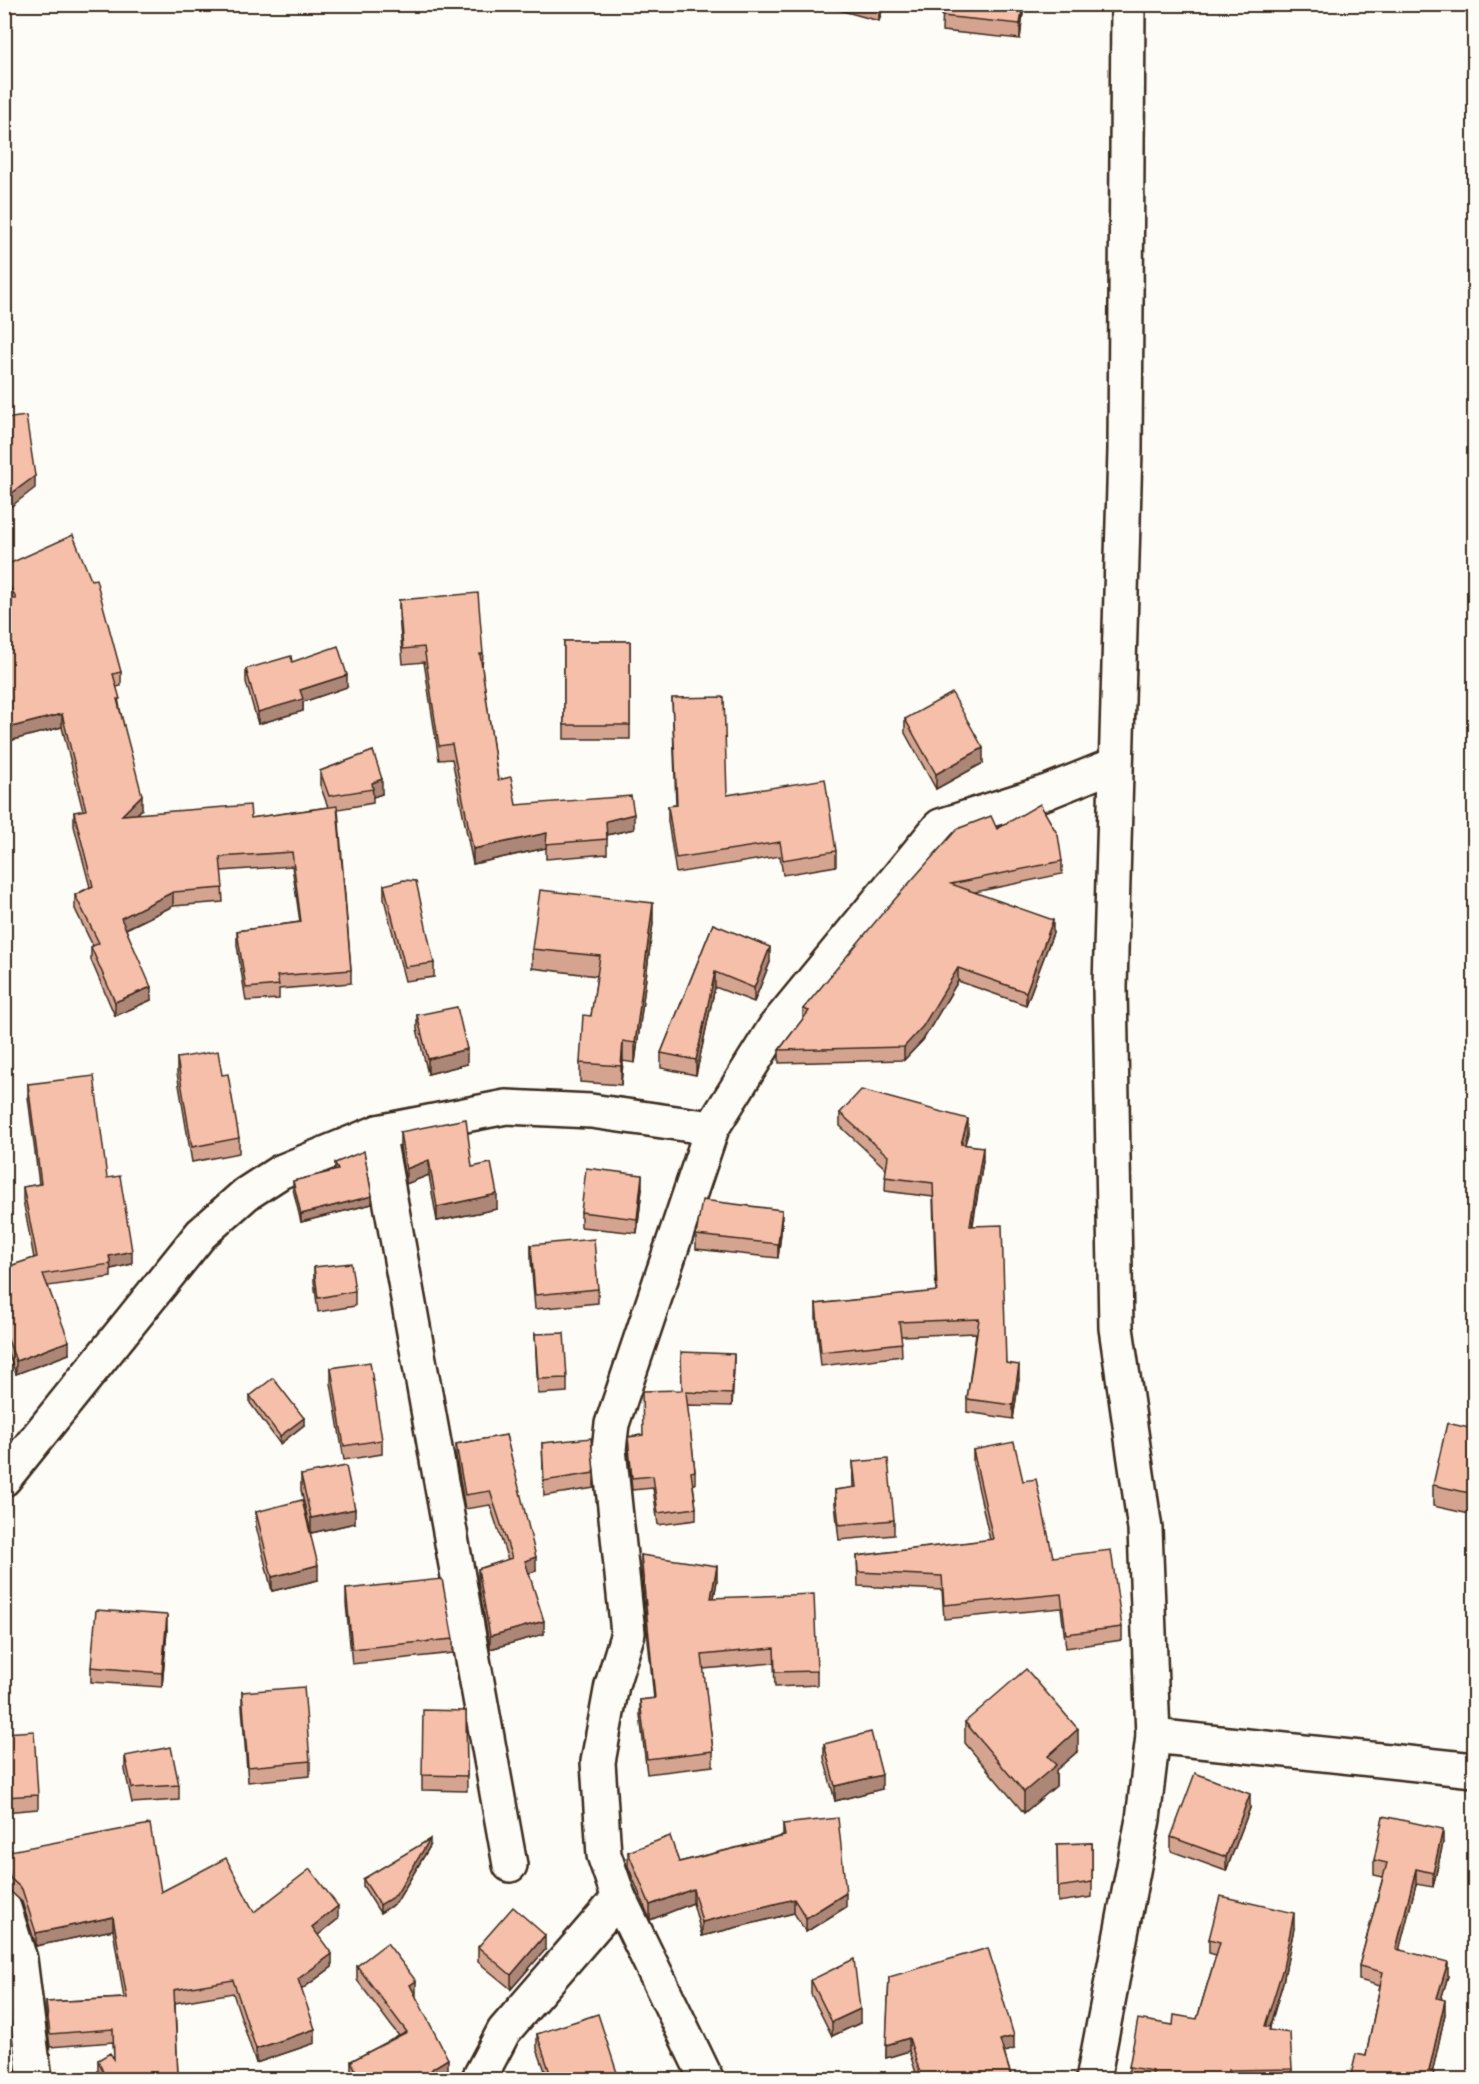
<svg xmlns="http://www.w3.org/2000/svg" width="1479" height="2084" font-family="Mynerve,sans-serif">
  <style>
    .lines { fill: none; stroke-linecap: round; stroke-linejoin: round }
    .minor-casing { stroke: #3b2a1e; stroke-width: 38 }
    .minor { stroke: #fdfcf7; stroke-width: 33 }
    .wall { fill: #d4a491; stroke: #3b2a1e; stroke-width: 1.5 }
    .shaded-wall { fill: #ac8676; stroke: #3b2a1e; stroke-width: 1.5 }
    .building { fill: #f6bfa9; stroke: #3b2a1e; stroke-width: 1.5 }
  </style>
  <rect width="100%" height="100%" fill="#fdfcf7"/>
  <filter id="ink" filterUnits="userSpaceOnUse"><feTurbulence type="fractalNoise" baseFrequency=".0167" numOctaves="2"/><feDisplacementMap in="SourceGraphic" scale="12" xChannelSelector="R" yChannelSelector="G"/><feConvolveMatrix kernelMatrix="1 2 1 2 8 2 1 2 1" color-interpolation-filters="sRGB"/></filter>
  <g filter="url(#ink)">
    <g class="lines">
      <g class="minor-casing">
        <g id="minor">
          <path d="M378,1132L510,1865"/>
          <path d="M4,1479L201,1234L246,1194L280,1172L378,1132L506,1107L591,1111L712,1128"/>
          <path d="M1153,1736L1474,1770"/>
          <path d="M619,1898L707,2080"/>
          <path d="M4,1908L20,1959L35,2080"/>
          <path d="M478,2080L504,2031L619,1898L604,1855L598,1762L612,1685L628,1633L609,1449L612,1424L712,1128L775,1027L940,826L1047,792L1114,765"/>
          <path d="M1093,2080L1143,1819L1153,1736L1145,1529L1116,1328L1110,987L1125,450L1128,4"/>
        </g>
      </g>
      <use href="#minor" class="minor"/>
    </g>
    <g class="wall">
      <path d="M828,4H884L879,21L828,7Z"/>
      <path d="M943,4H1024L1020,39L942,31Z"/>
      <path d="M4,566L121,672V686L116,687L120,709L142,809L137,814L251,818L328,807L320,785V771L373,751L382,794L373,797V803L338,809L351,970V983L279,989V999L246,1001L237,945V931L300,922L292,866L221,871L223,902L173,906L126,929L151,1000L115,1016L91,960V947L93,946L75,909V895L90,887L74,826V812L83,811L62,727L5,742V755H4V598H10L4,586Z"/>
      <path d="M399,600L483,654L482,668L498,780L516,805L634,829L607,835V854L546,859V848L473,864L452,759L439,760L424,662L403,664L399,615Z"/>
      <rect x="564" y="641" width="66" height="98"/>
      <path d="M292,662L347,687L303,702V711L258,724L246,682V669Z"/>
      <path d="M672,698L727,795L836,851V866L783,875L780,856L676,873L668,821V806L676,805Z"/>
      <path d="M905,719L983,763L936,789L905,733Z"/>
      <path d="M997,829L1062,861V874L975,892L1053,933L1026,1005L958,981L923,1040L904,1060L779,1063V1050L803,1019V1009Z"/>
      <path d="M384,885L434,963V977L405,981L384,899Z"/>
      <path d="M653,923L635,1063L623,1061L621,1085L580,1082V1063L591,1016L597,976L532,968V949Z"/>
      <path d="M713,924L770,962L754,1002L715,987L696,1075L661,1068V1053Z"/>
      <path d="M417,1015L467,1064L428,1074L417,1029Z"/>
      <path d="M177,1058L222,1075L239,1138V1153L192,1162L177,1073Z"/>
      <path d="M28,1084L107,1178L132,1264L111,1269V1277L48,1286L69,1354L16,1374L4,1342V1268L34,1258L23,1200V1187L39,1184L28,1097Z"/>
      <path d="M840,1113L968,1133L965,1144L983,1161L973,1225L1006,1363L1019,1379L1013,1419L967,1412V1399L976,1333L901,1336L902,1356L821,1366L816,1318V1304L936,1292L933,1197L885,1191L886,1169L840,1126Z"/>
      <path d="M400,1132L472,1167L497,1209L437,1221L429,1175L406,1184L400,1147Z"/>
      <path d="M335,1163L372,1204L301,1222L293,1189V1181L335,1171Z"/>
      <path d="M642,1189L637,1233L581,1227V1212Z"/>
      <path d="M782,1224L778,1258L696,1249V1235Z"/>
      <path d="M531,1245L598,1289V1303L535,1309L531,1260Z"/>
      <path d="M314,1267L355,1291V1306L318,1312L314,1281Z"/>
      <path d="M535,1334L567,1378V1392L538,1394Z"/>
      <path d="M734,1366L732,1406L687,1405L695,1471V1484H693L696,1508V1520L658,1525L653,1488L632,1490L628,1449V1437L642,1435L682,1390Z"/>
      <path d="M331,1368L382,1440V1454L344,1460L331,1383Z"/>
      <path d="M250,1396L304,1425L280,1444L250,1403Z"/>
      <path d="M1474,1429V1515L1433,1506V1485Z"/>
      <path d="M506,1435L536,1571L529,1573L544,1634L490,1649L478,1582V1569L508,1560L490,1505L465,1509L456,1457V1444Z"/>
      <path d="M542,1443L594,1473V1488L544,1496Z"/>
      <path d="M973,1450L1023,1481L1053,1557L1122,1627V1640L1066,1648L1061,1608L944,1619L942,1590L858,1586L857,1556L990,1540L973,1464Z"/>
      <path d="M853,1462L894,1520V1535L839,1540L835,1504V1490L854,1488Z"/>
      <path d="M301,1475L355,1523L311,1533L301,1490Z"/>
      <path d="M256,1512L318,1580L272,1591L256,1526Z"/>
      <path d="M641,1555L717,1581L714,1598L817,1671V1685L775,1687L774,1663L703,1669L713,1751V1766L647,1774L640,1715V1700L654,1699L641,1570Z"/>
      <path d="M346,1589L453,1639V1653L352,1664L346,1604Z"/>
      <path d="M167,1630L162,1687L91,1682V1667Z"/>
      <path d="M242,1692L310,1761V1776L248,1782L242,1707Z"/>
      <path d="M466,1711L467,1791L422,1790V1775Z"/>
      <path d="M965,1722L1078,1751L1056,1770V1786L1024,1813L965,1743Z"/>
      <path d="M4,1733L38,1795V1809L4,1812Z"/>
      <path d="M824,1744L882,1789L835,1801L824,1758Z"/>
      <path d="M125,1756L179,1785V1800L132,1803L125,1770Z"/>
      <path d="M1250,1808L1226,1871L1171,1851V1837Z"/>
      <path d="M783,1824L846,1907L806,1932L794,1913L702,1936L693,1903L650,1920L628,1866V1852L679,1862L783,1836Z"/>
      <path d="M1092,1843V1897L1058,1902L1057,1844Z"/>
      <path d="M1443,1843L1433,1887L1416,1884L1399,1949L1448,1976L1441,1999L1445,2014L1432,2072L1434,2079L1366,2056L1380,1986L1359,1980V1966L1383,1877L1374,1875V1860Z"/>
      <path d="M430,1846L396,1903L380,1913L363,1886V1879Z"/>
      <path d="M5,1852L161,1892L254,1912L338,1919L318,1935L332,1967L301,1990L315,2043L256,2063L233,1993L175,2003L178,2079H101L98,2073V2060L114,2057L113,2042L50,2047L46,2015V2002L124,1998L113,1930L36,1946L22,1902L10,1891L5,1866Z"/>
      <path d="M1294,1928L1283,1982L1270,2027V2030L1292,2069V2079H1129V2067L1173,2025L1197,2019L1216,1955L1209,1953V1939Z"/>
      <path d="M478,1947L545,1950L511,1989L478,1962Z"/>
      <path d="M357,1966L416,1995H415L448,2073L438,2079H353L351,2075V2061L399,2036L357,1980Z"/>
      <path d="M889,1977L1014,2049L1004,2052L1012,2079H918L909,2051L886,2058Z"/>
      <path d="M811,1980L860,2023L832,2036L811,1994Z"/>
      <path d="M537,2034L619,2079H548L537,2049Z"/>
    </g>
    <g class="shaded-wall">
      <path d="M880,4H884L879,21V7Z"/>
      <path d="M1023,4H1024L1020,39V24Z"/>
      <path d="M35,476V488L4,512V499Z"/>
      <path d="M347,675V687L303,702V711L258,724V712L300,690Z"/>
      <path d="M62,714V727L5,742V755H4V729Z"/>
      <path d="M983,748V763L936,789V774Z"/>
      <path d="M382,779V794L373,797L372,783Z"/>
      <path d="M142,795V809L122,828V815Z"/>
      <path d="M634,814V829L606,835V821Z"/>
      <path d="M547,833L546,848L473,864V849Z"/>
      <path d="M173,892V906L121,931V918Z"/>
      <path d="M653,903V923L635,1063V1043Z"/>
      <path d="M1053,920V933L1026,1005V992Z"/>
      <path d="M770,947V962L754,1002V988Z"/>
      <path d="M958,968V981L923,1040L904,1060V1047Z"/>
      <path d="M715,972V987L696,1075V1060Z"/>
      <path d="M151,987V1000L115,1016V1002Z"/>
      <path d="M623,1041V1061L621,1085V1066Z"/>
      <path d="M467,1049V1064L428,1074V1059Z"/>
      <path d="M968,1119V1133L961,1158V1144Z"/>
      <path d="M983,1147V1161L970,1239V1226Z"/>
      <path d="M429,1160V1175L406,1184V1169Z"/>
      <path d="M642,1175V1189L637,1233V1219Z"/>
      <path d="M497,1194V1209L437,1221V1207Z"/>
      <path d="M372,1196V1204L301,1222V1214Z"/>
      <path d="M782,1210V1224L778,1258V1244Z"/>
      <path d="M132,1251V1264L111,1269L109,1256Z"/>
      <path d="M69,1341V1354L16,1374V1361Z"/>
      <path d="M734,1354V1366L732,1406V1394Z"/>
      <path d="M1019,1365V1379L1013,1419V1405Z"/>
      <path d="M304,1418V1425L280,1444V1436Z"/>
      <path d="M355,1509V1523L311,1533V1518Z"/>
      <path d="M536,1557V1571L525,1574V1561Z"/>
      <path d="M318,1565V1580L272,1591V1577Z"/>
      <path d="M717,1566V1581L711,1613V1598Z"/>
      <path d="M167,1615V1630L162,1687V1673Z"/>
      <path d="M544,1621V1634L490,1649V1636Z"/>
      <path d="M1078,1729V1751L1056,1770V1786L1024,1813V1792L1048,1756Z"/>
      <path d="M882,1775V1789L835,1801V1786Z"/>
      <path d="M1250,1794V1808L1226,1871V1857Z"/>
      <path d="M1443,1829V1843L1433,1887V1873Z"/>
      <path d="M430,1839V1846L396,1903L380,1913V1905Z"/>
      <path d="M1416,1869V1884L1396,1963V1949Z"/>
      <path d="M693,1889V1903L650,1920V1905Z"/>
      <path d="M846,1893V1907L806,1932V1918Z"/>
      <path d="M794,1899V1913L702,1936V1922Z"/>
      <path d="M338,1906V1919L312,1940V1927Z"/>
      <path d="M1294,1913V1928L1283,1982L1265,2041V2026Z"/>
      <path d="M113,1917V1930L36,1946V1933Z"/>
      <path d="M545,1935V1950L511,1989V1975Z"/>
      <path d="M332,1954V1967L298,1992V1979Z"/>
      <path d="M1448,1962V1976L1437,2013V1998Z"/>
      <path d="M416,1981V1995L410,1999V1985Z"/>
      <path d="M1445,2000V2014L1431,2079L1429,2071Z"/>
      <path d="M860,2009V2023L832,2036V2022Z"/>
      <path d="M315,2029V2043L256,2063V2049Z"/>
      <path d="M1014,2036V2049L1000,2054V2040Z"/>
      <path d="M909,2038V2051L886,2058V2045Z"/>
      <path d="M448,2059V2073L438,2079H421L433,2068Z"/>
      <path d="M178,2076V2079H169Z"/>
    </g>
    <g class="building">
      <path d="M943,4H1023L1020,24L942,16Z"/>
      <path d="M26,416L35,476L4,499V419Z"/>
      <path d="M73,535L91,580L96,579L121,672L113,674L120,699H117L142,795L122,815L250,805L251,818L337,806L351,970L277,976L279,985L246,988L237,931L301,922L292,852L220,857L223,888L173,892L121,918L151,987L115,1002L91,947L99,943L75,895L93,886L74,812L86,810L62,714L4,729V598L16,599L4,573V566Z"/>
      <path d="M478,593L483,654H480L498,780L511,777L516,805L631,796L634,814L606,821L607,839L546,844L547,833L473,849L452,744L439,746L424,647L403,649L399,600Z"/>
      <rect x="564" y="641" width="66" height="84"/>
      <path d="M338,646L347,675L300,690L303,699L258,712L246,669L291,656L292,662Z"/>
      <path d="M952,693L983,748L936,774L905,719Z"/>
      <path d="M724,697L727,795L825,779L836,851L783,860L780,842L676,858L668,806L677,805L672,698Z"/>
      <path d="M373,751L382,779L372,783L373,789L329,796L320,771Z"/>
      <path d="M1040,804L1058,835L1062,861L951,884L1053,920L1026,992L958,968L923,1026L904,1047L779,1050L809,1011L803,1009L881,915L957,829L991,816L997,829Z"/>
      <path d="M404,880L416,881L434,963L405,967L384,885Z"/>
      <path d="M540,890L653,903L635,1043L623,1041L621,1066L580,1063L583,1015L591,1016L600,956L532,949Z"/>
      <path d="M713,924L770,947L754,988L715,972L696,1060L661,1053Z"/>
      <path d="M457,1007L467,1049L428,1059L417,1015Z"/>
      <path d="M218,1051L222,1075L228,1074L239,1138L192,1147L177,1058Z"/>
      <path d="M94,1076L107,1178L120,1176L132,1251L109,1256L111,1264L43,1274L69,1341L16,1361L4,1329V1268L37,1257L23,1187L41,1184L28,1084Z"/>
      <path d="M861,1090L968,1119L961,1144L983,1147L970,1226L1002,1225L1006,1363L1019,1365L1013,1405L967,1399L979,1319L899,1322L902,1343L821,1352L816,1304L937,1291L933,1183L885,1177L888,1156L840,1113Z"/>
      <path d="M466,1119L472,1167L491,1163L497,1194L437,1207L429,1160L406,1169L400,1132Z"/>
      <path d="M364,1151L372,1196L301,1214L293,1181L338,1170L335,1163Z"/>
      <path d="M586,1168L642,1175L637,1219L581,1212Z"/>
      <path d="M702,1200L782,1210L778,1244L696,1235Z"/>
      <path d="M594,1239L598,1289L535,1295L531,1245Z"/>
      <path d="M351,1263L355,1291L318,1298L314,1267Z"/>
      <path d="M564,1333L567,1378L538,1379L535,1334Z"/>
      <path d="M681,1352L734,1354L732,1394L686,1392L695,1471L691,1472L696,1508L658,1513L653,1476L632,1478L628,1437L643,1435L642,1391L682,1390Z"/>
      <path d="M370,1362L382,1440L344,1446L331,1368Z"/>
      <path d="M273,1378L304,1418L280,1436L250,1396Z"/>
      <path d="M1447,1423L1474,1429V1494L1433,1485Z"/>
      <path d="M506,1435L536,1557L525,1561L544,1621L490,1636L478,1569L512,1558L490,1491L465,1495L456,1444Z"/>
      <path d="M591,1438L594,1473L544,1481L542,1443Z"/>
      <path d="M1014,1442L1023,1481L1036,1479L1053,1557L1111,1550L1122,1627L1066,1634L1061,1594L944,1605L942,1576L858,1572L857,1556L993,1539L973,1450Z"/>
      <path d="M888,1459L894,1520L839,1525L835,1490L856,1487L853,1462Z"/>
      <path d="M346,1466L355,1509L311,1518L301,1475Z"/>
      <path d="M302,1500L318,1565L272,1577L256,1512Z"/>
      <path d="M641,1555L717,1566L711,1598L814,1594L817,1671L775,1672L774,1648L702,1655L713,1751L647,1759L640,1700L655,1698Z"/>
      <path d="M442,1579L453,1639L352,1649L346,1589Z"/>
      <path d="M96,1610L167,1615L162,1673L91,1667Z"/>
      <path d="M1026,1669L1078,1729L1048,1756L1056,1765L1024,1792L965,1722Z"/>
      <path d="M304,1687L310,1761L248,1767L242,1692Z"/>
      <path d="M423,1710L466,1711L467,1776L422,1775Z"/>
      <path d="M34,1731L38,1795L4,1797V1733Z"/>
      <path d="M871,1732L882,1775L835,1786L824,1744Z"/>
      <path d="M171,1747L179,1785L132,1788L125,1756Z"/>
      <path d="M1195,1773L1250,1794L1226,1857L1171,1837Z"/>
      <path d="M1383,1816L1443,1829L1433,1873L1416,1869L1396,1949L1448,1962L1437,1998L1445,2000L1429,2071L1434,2072L1432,2079H1350L1356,2054L1366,2056L1383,1972L1359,1966L1387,1863L1374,1860Z"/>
      <path d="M838,1818L846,1893L806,1918L794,1899L702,1922L693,1889L650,1905L628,1852L670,1836L679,1862L785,1836L783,1824Z"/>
      <path d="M150,1824L161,1892L226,1858L254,1912L310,1869L338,1906L312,1927L332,1954L298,1979L315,2029L256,2049L233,1980L174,1990L178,2076L169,2079H106L98,2060L110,2053L114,2059L113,2029L50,2034L46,2002L127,1998L113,1917L36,1933L22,1889L10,1878L5,1852Z"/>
      <path d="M430,1839L396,1895L380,1905L363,1879Z"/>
      <path d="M1092,1843V1882L1058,1887L1057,1844Z"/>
      <path d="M1220,1896L1294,1913L1283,1968L1265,2026L1270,2027L1269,2030L1290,2033L1292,2069L1229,2070L1227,2079H1152L1153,2071L1129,2067L1138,2019L1173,2025L1174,2015L1197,2019L1220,1942L1209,1939Z"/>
      <path d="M513,1907L545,1935L511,1975L478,1947Z"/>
      <path d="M387,1943L416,1981L410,1985L448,2059L433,2068L426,2076L421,2079H360L351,2061L407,2032L357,1966Z"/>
      <path d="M988,1948L1014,2036L1000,2040L1012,2079H922L909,2038L886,2045L889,1977Z"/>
      <path d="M854,1959L860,2009L832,2022L811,1980Z"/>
      <path d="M598,2014L619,2079H552L537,2034Z"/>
    </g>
  </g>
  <rect width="1479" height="2084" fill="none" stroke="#fdfcf7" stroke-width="24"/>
  <rect x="12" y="12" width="1455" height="2060" fill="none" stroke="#3b2a1e" stroke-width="2" filter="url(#ink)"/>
</svg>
